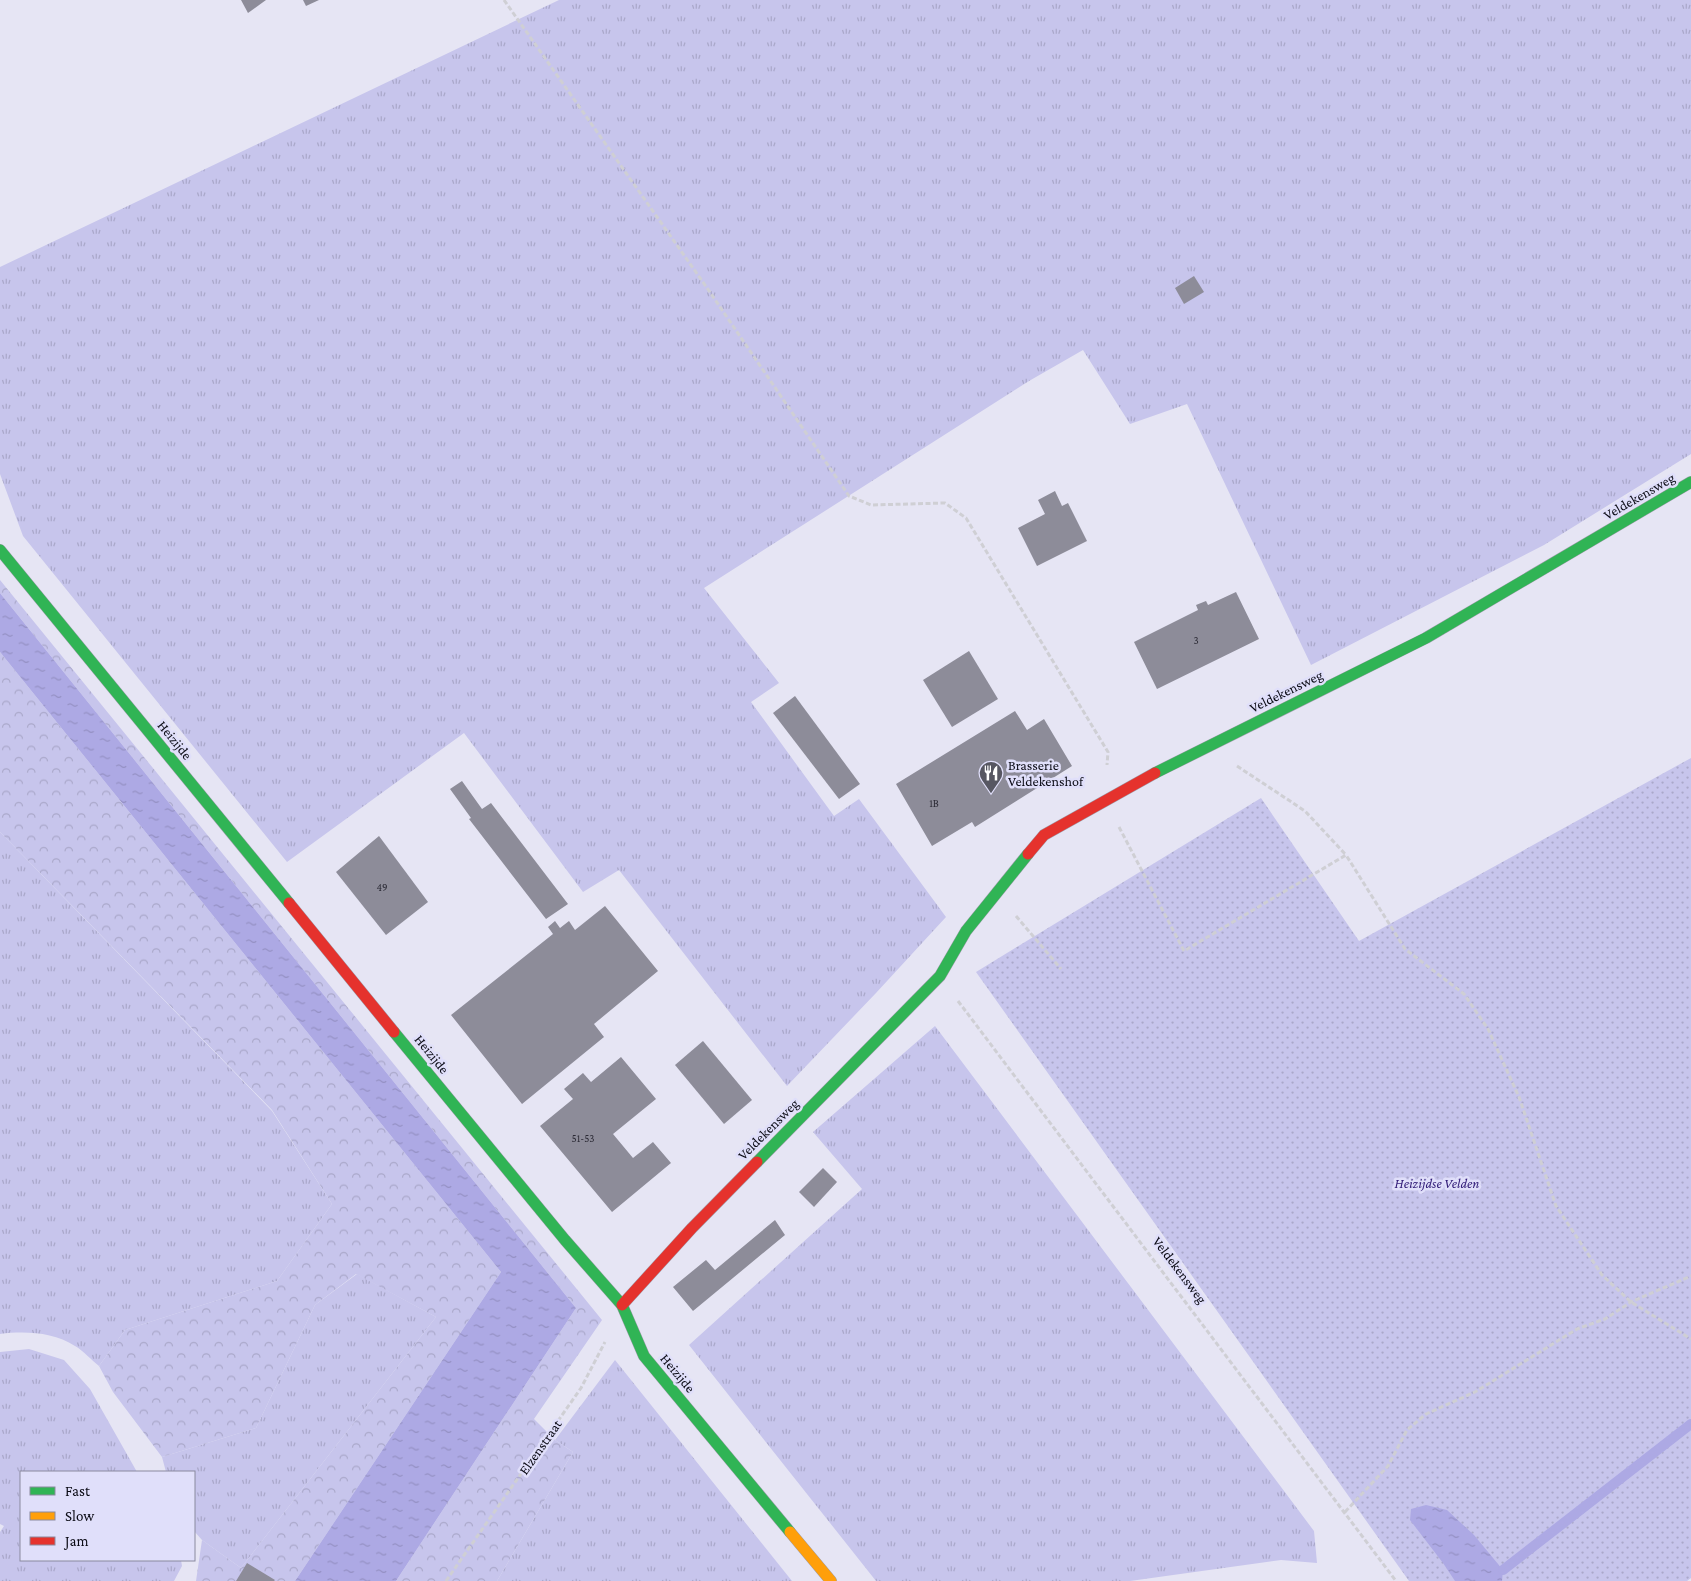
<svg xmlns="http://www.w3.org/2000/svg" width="1691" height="1581" font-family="'Crimson Pro',serif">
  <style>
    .grass { fill: url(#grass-tufts) }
    .forest { fill: url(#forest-crowns) }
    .park { fill: url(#park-dots) }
    .water { fill: url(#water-ripples) }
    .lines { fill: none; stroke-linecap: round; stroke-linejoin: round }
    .stream { stroke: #ada9e4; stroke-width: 10 }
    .building { fill: #8d8c99 }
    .fast-casing { stroke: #9e9eaa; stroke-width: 12 }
    .slow-casing { stroke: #9e9eaa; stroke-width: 12 }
    .jam-casing { stroke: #9e9eaa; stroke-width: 12 }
    .path { stroke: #cfcfd4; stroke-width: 3; stroke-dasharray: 5 2.5; stroke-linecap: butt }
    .fast { stroke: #30b455; stroke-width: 11 }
    .slow { stroke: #ff9f0a; stroke-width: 11 }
    .jam { stroke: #e5322d; stroke-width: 11 }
    .labels { text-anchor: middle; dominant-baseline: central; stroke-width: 5; stroke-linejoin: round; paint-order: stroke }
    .number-label { font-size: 11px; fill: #2b2a35 }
    .street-label { font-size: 14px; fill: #0a0a14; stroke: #e0dffa }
    .poi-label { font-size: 14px; fill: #0a0a14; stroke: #e0dffa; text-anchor: start }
    .park-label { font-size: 14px; font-style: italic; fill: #35207a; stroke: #e0dffa }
  </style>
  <defs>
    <pattern id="grass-tufts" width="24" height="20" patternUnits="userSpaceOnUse" patternTransform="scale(1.25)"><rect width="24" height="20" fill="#c7c5ec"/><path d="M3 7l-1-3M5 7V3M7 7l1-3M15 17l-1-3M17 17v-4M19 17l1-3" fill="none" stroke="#aaa8ca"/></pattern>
    <pattern id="forest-crowns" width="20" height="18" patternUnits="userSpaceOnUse" patternTransform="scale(1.25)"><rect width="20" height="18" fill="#c7c5ec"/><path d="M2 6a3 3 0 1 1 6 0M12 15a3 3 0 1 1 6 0" fill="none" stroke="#aaa8ca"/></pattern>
    <pattern id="park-dots" width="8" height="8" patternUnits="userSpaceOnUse" patternTransform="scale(1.25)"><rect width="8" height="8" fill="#c7c5ec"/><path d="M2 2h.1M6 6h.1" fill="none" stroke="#aaa8ca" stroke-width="1.8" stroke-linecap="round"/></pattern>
    <pattern id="water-ripples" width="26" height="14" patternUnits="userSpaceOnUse" patternTransform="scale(1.25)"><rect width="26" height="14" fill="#ada9e4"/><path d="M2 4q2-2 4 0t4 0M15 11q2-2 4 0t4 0" fill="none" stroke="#9490c3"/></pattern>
  </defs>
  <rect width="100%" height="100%" fill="#e6e5f4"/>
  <g class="grass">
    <path d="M559,0H1691V454L1544,545L1311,665L1187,404L1130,424L1083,350L1029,381L704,588L779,683L751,702L834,816L859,799L946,917L876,993L787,1086L619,870L583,892L464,733L287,862L23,536L0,474V267Z"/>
    <path d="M0,832L272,1111L332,1204L277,1281L125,1330L99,1366C91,1360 84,1351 75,1346C53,1332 25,1331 0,1334Z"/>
    <path d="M935,1026L1314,1531L1317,1563L1281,1560L1130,1581H876L689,1345L862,1189L813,1132Z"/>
    <path d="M357,1274L436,1317L241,1568L202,1540L194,1531V1472H166L162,1457L256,1428L315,1305Z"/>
    <path d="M29,1349L64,1360L90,1389L137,1472H21V1560H181L182,1566L174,1581H0V1532L4,1526L0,1524V1352Z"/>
    <path d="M615,1360L792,1581H497L573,1452L555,1440Z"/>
  </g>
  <g class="forest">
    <path d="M0,580L602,1320L534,1419L555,1440L573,1452L497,1581H396L576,1308L0,593Z"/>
    <path d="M0,652L501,1272L295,1581H196L202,1540L241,1568L436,1317L356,1274L315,1305L256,1428L162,1457L113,1392L99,1366L125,1330L277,1281L332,1204L272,1110L0,832Z"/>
  </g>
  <path class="park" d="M1691,758V1578L1687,1581H1409L976,972L1261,798L1359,941Z"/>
  <g class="water">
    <path d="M0,593L576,1308L396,1581H295L501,1272L0,652Z"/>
    <path d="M1426,1505L1447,1510L1474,1535L1503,1570L1502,1581H1455L1443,1563L1410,1520L1411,1509Z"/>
  </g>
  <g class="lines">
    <path class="stream" d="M1503,1570L1691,1424"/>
  </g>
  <g class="building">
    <path d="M241,0H266L248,13Z"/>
    <path d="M303,0H319L306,6Z"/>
    <path d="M1194,276L1204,292L1184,304L1175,288Z"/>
    <path d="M1055,491L1062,506L1068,503L1087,541L1037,566L1018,528L1045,514L1038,500Z"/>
    <path d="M1236,592L1259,639L1157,689L1134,642L1198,610L1196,605L1206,601L1208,605Z"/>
    <path d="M969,651L998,699L952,727L923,680Z"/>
    <path d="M795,696L860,784L839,799L773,713Z"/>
    <path d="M1015,711L1027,730L1044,719L1072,766L975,827L972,822L932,846L896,784Z"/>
    <path d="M462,781L482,809L491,803L568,904L546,919L469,819L471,818L450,789Z"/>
    <path d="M379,836L428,902L386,935L336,872Z"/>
    <path d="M605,906L658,971L594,1024L604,1037L522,1104L451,1015L553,934L548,927L555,921L560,928L569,921L575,930Z"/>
    <path d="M703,1041L752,1100L724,1124L675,1065Z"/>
    <path d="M621,1057L656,1099L613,1134L633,1158L653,1142L671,1163L612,1212L540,1126L573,1099L564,1089L583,1073L591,1082Z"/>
    <path d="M823,1168L837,1182L814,1207L799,1192Z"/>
    <path d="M775,1220L785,1235L693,1311L673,1287L706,1260L715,1270Z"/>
    <path d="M247,1563L275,1580L274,1581H236Z"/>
  </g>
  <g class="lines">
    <g class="fast-casing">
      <g id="fast">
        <path d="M0,550L289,903"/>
        <path d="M1155,773L1426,638L1691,482"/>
        <path d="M394,1032L565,1240L622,1305L644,1356L790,1532"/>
        <path d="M757,1162L940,976L966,931L1028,854"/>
      </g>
    </g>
    <g class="slow-casing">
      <path id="slow" d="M790,1532L831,1581"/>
    </g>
    <g class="jam-casing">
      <g id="jam">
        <path d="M1028,854L1044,835L1155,773"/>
        <path d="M289,903L394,1032"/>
        <path d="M622,1305L692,1228L757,1162"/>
      </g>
    </g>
    <g class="path">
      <path d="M504,0L705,285L849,496L871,505L945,503L966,518L1108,752L1107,765"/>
      <path d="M1237,766L1305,811L1346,855"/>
      <path d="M1119,827L1184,951L1346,855L1405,949L1464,994L1488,1029L1519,1097L1556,1206L1602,1275L1631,1302L1691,1339"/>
      <path d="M1016,916L1061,969"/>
      <path d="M958,1001L1396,1581"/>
      <path d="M1345,1512L1388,1466L1407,1430L1426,1414L1475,1392L1577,1329L1605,1319L1631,1302L1691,1276"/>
      <path d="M446,1581L581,1388L605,1342"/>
    </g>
    <use href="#fast" class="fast"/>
    <use href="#slow" class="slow"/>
    <use href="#jam" class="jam"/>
  </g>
  <defs>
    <g id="restaurant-pin" transform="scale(1.25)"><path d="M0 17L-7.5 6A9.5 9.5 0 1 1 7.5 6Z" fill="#575762" stroke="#e0dffa"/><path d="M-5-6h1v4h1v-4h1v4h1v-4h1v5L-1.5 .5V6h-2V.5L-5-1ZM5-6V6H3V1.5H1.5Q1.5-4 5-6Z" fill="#fff"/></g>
  </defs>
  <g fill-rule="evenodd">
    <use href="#restaurant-pin" x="991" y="773"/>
  </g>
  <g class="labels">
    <g class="number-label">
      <text x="1196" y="640">3</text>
      <text x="934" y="803">1B</text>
      <text x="382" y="887">49</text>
      <text x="583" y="1138">51-53</text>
    </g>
    <g class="street-label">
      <text transform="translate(1639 496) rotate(-30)">Veldekensweg</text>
      <text transform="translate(1286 691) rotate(-26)">Veldekensweg</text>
      <text transform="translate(175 740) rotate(51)">Heizijde</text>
      <text transform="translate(432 1054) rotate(51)">Heizijde</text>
      <text transform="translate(768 1129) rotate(-45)">Veldekensweg</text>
      <text transform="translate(1180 1270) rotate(53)">Veldekensweg</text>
      <text transform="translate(678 1373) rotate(50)">Heizijde</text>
      <text transform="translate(540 1447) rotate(-55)">Elzenstraat</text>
    </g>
    <g class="poi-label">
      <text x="1008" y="765">Brasserie<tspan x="1008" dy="16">Veldekenshof</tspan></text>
    </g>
    <g class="park-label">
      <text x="1437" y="1183">Heizijdse Velden</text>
    </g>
  </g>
  <rect x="20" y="1471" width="175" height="90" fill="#e0dffa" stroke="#8a8a9e"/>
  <rect x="30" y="1487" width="25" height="8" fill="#30b455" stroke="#8a8a9e"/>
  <text x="65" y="1496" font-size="15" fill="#0a0a14">Fast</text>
  <rect x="30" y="1512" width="25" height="8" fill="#ff9f0a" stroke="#8a8a9e"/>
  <text x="65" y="1521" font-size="15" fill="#0a0a14">Slow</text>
  <rect x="30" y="1537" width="25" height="8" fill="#e5322d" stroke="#8a8a9e"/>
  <text x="65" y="1546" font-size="15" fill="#0a0a14">Jam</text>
</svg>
